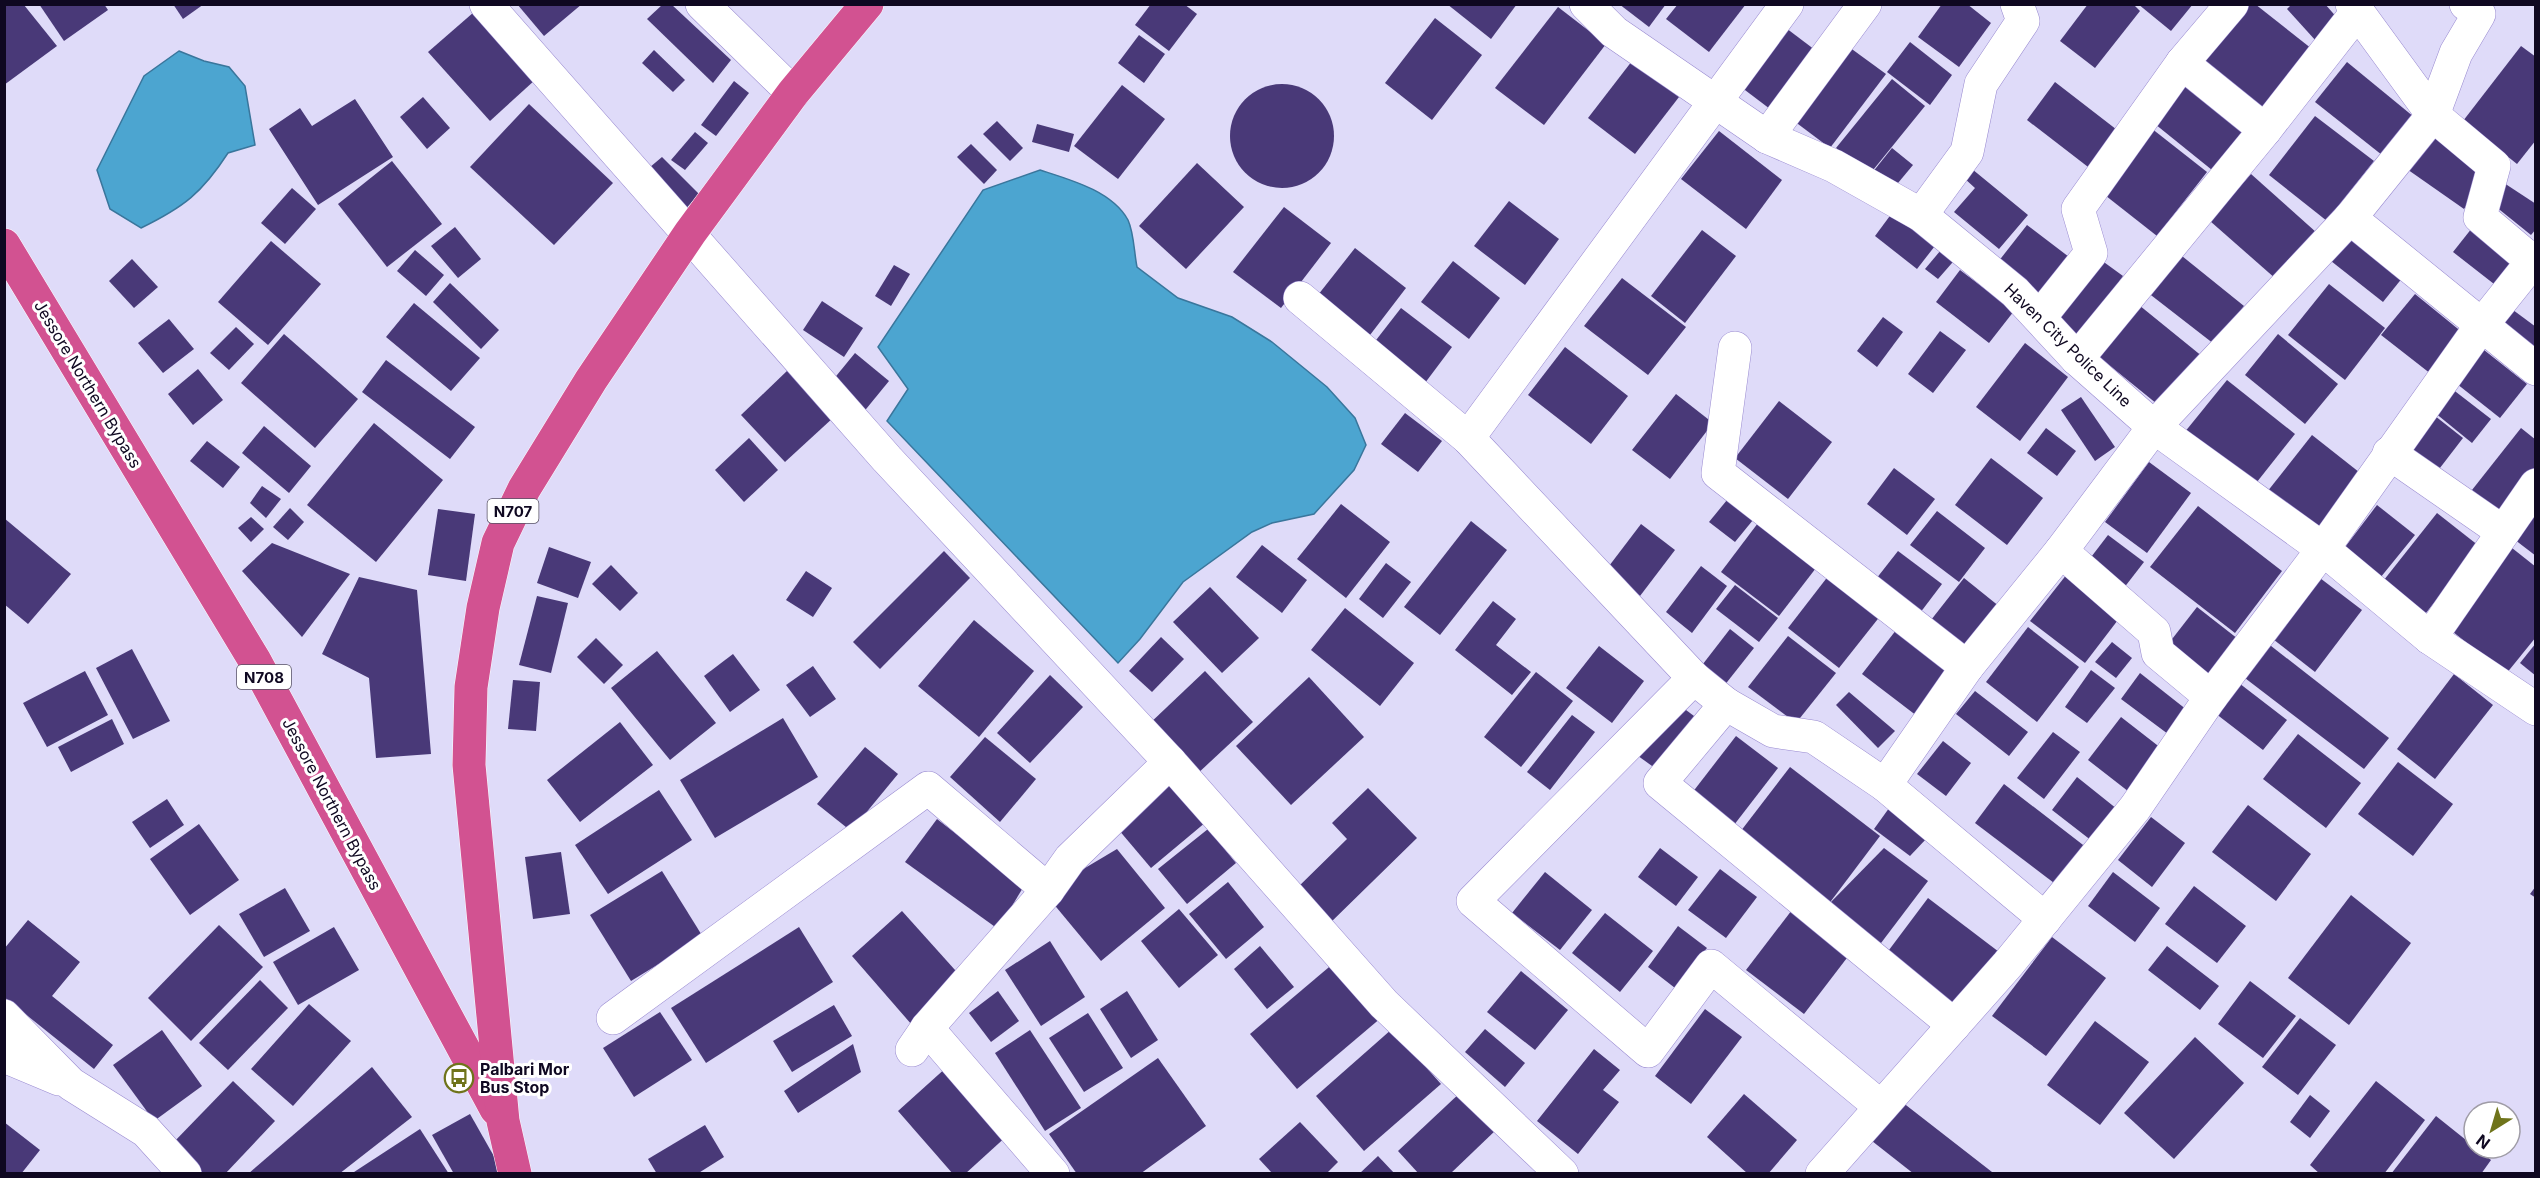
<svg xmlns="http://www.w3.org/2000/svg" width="2540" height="1178" font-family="Inter,sans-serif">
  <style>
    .water { fill: #4ca5d0; stroke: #3a769c; stroke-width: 1.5 }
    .building { fill: #493978 }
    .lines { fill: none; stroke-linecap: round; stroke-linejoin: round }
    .street-casing { stroke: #9889d0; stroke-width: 34 }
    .highway-casing { stroke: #fff; stroke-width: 34 }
    .street { stroke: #fff; stroke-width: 33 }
    .highway { stroke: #d25291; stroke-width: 33 }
    .labels { text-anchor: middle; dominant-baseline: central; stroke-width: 6; stroke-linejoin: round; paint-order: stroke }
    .shield { fill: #fff; stroke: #575264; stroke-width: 1.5 }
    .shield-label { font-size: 15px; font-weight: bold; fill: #0f0821 }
    .street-label { font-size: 16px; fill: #0f0821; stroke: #fff }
    .poi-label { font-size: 16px; font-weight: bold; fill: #0f0821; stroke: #fff; text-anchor: start }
  </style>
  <rect width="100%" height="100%" fill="#dfdbf9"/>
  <g class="water">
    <path d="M179,51L204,61L229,67L245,86L255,145L228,153C202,193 184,207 141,228L110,209L97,170L144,76Z"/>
    <path d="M1040,170C1071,180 1112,191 1128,220C1134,233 1134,252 1137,267L1178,298L1232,317L1272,342L1327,387L1355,418L1366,445L1354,470L1314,514L1272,523L1252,532L1183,582L1140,639L1118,663L887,421L908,389L878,347L983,190Z"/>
  </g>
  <g class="building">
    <path d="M39,4H104L108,10L64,41Z"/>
    <path d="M173,4H204L183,19Z"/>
    <path d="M517,4H582L544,36Z"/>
    <path d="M663,4H671L731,60L713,83L647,19Z"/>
    <path d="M1151,4H1184L1197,14L1169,51L1135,25Z"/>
    <path d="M1447,4H1517L1491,39Z"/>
    <path d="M1619,4H1666L1649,27Z"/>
    <path d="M1678,4H1746L1709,52L1666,19Z"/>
    <path d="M1942,4H1967L1991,23L1959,67L1918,37Z"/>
    <path d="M2088,4H2133L2140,11L2095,68L2060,41Z"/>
    <path d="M2138,4H2193L2171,31Z"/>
    <path d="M2235,4H2255L2312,49L2256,120L2187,66Z"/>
    <path d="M2292,4H2325L2339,20L2316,41L2287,9Z"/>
    <path d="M4,5H24L57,46L4,85Z"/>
    <path d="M1558,7L1606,44L1544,125L1495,88Z"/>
    <path d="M474,12L535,80L490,121L428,52Z"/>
    <path d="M1435,18L1482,55L1432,120L1385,83Z"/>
    <path d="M1782,25L1819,53L1774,112L1737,84Z"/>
    <path d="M1139,35L1165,54L1144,83L1118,63Z"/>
    <path d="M1910,42L1952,75L1930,105L1887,72Z"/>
    <path d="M2521,46L2536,57V140L2517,164L2463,121Z"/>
    <path d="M1849,47L1886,74L1830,148L1794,121Z"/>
    <path d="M654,50L685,80L673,92L642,63Z"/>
    <path d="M1632,61L1679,97L1635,154L1588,118Z"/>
    <path d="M2347,62L2414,117L2382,155L2315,102Z"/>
    <path d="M2183,78L2246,127L2212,170L2150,120Z"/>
    <path d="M1892,79L1925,106L1869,175L1836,148Z"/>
    <path d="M734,81L749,93L716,136L701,125Z"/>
    <path d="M2055,82L2121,133L2092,170L2027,120Z"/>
    <circle cx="1282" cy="136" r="52"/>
    <path d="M1122,85L1165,119L1118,179L1074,146Z"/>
    <path d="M423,97L450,128L427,149L400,117Z"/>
    <path d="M355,99L393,157L318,205L269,129L300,108L312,126Z"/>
    <path d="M529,104L613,183L554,245L470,167Z"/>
    <path d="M2315,116L2374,161L2327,221L2269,175Z"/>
    <path d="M997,121L1023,148L1010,161L983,134Z"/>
    <path d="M1037,124L1074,134L1069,152L1032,142Z"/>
    <path d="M2151,128L2207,172L2157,236L2101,192Z"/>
    <path d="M2431,130L2490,172L2464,209L2404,167Z"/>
    <path d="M1719,131L1782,180L1746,229L1681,179Z"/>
    <path d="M695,132L708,143L685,170L671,160Z"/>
    <path d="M971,144L997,170L984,184L957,157Z"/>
    <path d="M1892,148L1913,165L1893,189L1872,173Z"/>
    <path d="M662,157L699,194L683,212L643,173Z"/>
    <path d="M392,161L442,224L387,267L338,204Z"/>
    <path d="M1197,163L1244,207L1186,269L1139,226Z"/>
    <path d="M1972,169L2028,215L1999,249L1954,212L1975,188L1964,178Z"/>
    <path d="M2251,174L2317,233L2276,279L2210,221Z"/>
    <path d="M2504,183L2536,204V229L2531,235L2490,202Z"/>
    <path d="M292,188L316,209L285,244L261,223Z"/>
    <path d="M1509,201L1559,239L1525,285L1474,246Z"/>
    <path d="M1284,207L1331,243L1281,308L1233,272Z"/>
    <path d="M1895,209L1938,242L1917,269L1875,236Z"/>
    <path d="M2027,225L2073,260L2044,298L1998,262Z"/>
    <path d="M455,227L481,259L458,278L431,246Z"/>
    <path d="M2472,228L2513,260L2494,284L2453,252Z"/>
    <path d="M1702,230L1736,256L1685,323L1651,296Z"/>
    <path d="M2355,231L2407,272L2383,302L2331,261Z"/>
    <path d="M271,241L321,284L268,345L218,302Z"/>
    <path d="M1946,244L1959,255L1938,279L1925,269Z"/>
    <path d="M1355,248L1406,288L1370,335L1318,295Z"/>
    <path d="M415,250L444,275L426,296L397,271Z"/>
    <path d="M2177,252L2244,306L2214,344L2147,292Z"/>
    <path d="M132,259L158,287L134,308L109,281Z"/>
    <path d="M2101,260L2123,276L2079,340L2055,323Z"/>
    <path d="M1453,261L1500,298L1469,339L1421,302Z"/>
    <path d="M894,265L910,274L891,306L875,296Z"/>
    <path d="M1960,270L2014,311L1989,343L1936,302Z"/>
    <path d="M1622,278L1686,327L1648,375L1584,326Z"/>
    <path d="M450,283L499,330L481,349L433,302Z"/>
    <path d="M2329,284L2385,328L2345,380L2288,335Z"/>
    <path d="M2415,294L2463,333L2431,374L2381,335Z"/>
    <path d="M822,301L863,328L844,357L803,330Z"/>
    <path d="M2134,301L2203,357L2162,408L2093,352Z"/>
    <path d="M414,303L480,358L451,391L386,337Z"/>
    <path d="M2509,307L2536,327V343L2524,358L2490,331Z"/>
    <path d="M1401,308L1452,347L1425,383L1373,344Z"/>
    <path d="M1883,317L1903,332L1877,367L1857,351Z"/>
    <path d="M169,319L194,349L163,373L138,343Z"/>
    <path d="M236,327L254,344L229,370L210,353Z"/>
    <path d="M1940,331L1966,350L1933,393L1908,374Z"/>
    <path d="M284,334L358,399L315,448L241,383Z"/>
    <path d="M2278,334L2338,384L2305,424L2245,375Z"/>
    <path d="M2025,343L2068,377L2020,441L1976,407Z"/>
    <path d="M2479,346L2527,384L2500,418L2452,380Z"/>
    <path d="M1565,347L1628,396L1591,444L1528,395Z"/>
    <path d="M855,353L889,381L862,414L828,386Z"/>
    <path d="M386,360L475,427L450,459L362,392Z"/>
    <path d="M198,369L223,400L193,425L168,394Z"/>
    <path d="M789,369L834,417L785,462L741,415Z"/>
    <path d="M2227,380L2295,434L2253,487L2184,433Z"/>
    <path d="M2447,385L2491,419L2472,443L2429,408Z"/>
    <path d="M1676,394L1713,423L1670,479L1632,450Z"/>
    <path d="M2081,397L2115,447L2095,461L2061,410Z"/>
    <path d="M1779,401L1832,442L1788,499L1735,458Z"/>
    <path d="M2430,412L2463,438L2433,477L2400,450Z"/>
    <path d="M1405,413L1442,441L1418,472L1381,444Z"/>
    <path d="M374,423L443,480L376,562L307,505Z"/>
    <path d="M264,426L311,466L289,493L242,453Z"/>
    <path d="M2046,428L2076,451L2057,476L2027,453Z"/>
    <path d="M2521,428L2536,440V470L2501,513L2472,490Z"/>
    <path d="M2312,435L2364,476L2318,533L2267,492Z"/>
    <path d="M749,438L778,470L744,502L715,470Z"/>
    <path d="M207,441L240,467L223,488L190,461Z"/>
    <path d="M1991,458L2043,498L2007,545L1955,505Z"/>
    <path d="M2149,462L2191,493L2147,553L2105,522Z"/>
    <path d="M1894,468L1935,499L1907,535L1867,504Z"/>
    <path d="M262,486L281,499L266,518L250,503Z"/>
    <path d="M1727,500L1753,520L1735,542L1709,522Z"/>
    <path d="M1341,504L1390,542L1346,598L1297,559Z"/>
    <path d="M2377,505L2415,535L2376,583L2339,555Z"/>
    <path d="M2198,506L2282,571L2235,633L2150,567Z"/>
    <path d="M2536,507V556L2506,533Z"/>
    <path d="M290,508L304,522L288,540L273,527Z"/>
    <path d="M438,509L475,514L466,581L428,575Z"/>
    <path d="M1937,511L1985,548L1959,582L1910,545Z"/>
    <path d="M2437,513L2479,546L2422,618L2380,585Z"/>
    <path d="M251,517L264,529L251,542L238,528Z"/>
    <path d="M4,518L71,574L28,624L4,604Z"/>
    <path d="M1471,521L1507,550L1440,635L1404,607Z"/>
    <path d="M1758,523L1816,568L1779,616L1721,572Z"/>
    <path d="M1641,524L1675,550L1640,596L1606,570Z"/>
    <path d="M2108,535L2144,562L2120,593L2085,565Z"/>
    <path d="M272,543L350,574L302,637L242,571Z"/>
    <path d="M2507,544L2536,567V637L2506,674L2443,624Z"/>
    <path d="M1262,545L1307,580L1282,613L1236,577Z"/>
    <path d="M549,547L591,562L578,598L537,583Z"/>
    <path d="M944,551L970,578L880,669L853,642Z"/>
    <path d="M1898,551L1942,584L1920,613L1876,579Z"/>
    <path d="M1386,563L1411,582L1383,618L1359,599Z"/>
    <path d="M611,565L638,593L620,611L592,584Z"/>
    <path d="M1701,566L1727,586L1692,633L1666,612Z"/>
    <path d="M806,571L832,588L813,617L786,600Z"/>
    <path d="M2067,574L2121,616L2085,663L2030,621Z"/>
    <path d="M1829,575L1881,615L1839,668L1788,628Z"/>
    <path d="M2316,575L2362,610L2315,672L2269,636Z"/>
    <path d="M359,577L417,590L431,754L376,758L369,678L322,654Z"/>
    <path d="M1964,578L2000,607L1968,648L1931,620Z"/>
    <path d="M1735,585L1778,618L1759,642L1716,609Z"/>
    <path d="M1210,587L1259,638L1222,673L1173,622Z"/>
    <path d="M537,596L568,603L551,673L519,665Z"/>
    <path d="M1493,601L1516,619L1496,645L1531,672L1512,695L1455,650Z"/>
    <path d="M2197,607L2238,639L2203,684L2162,652Z"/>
    <path d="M1345,608L1414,663L1380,706L1311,650Z"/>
    <path d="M974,620L1034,671L979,737L918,686Z"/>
    <path d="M1900,625L1955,667L1917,716L1862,674Z"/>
    <path d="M2028,627L2079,667L2037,722L1986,682Z"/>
    <path d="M1730,629L1754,648L1720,691L1696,673Z"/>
    <path d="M1788,636L1836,673L1796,723L1748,687Z"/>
    <path d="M1161,637L1184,659L1152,692L1129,671Z"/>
    <path d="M596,638L623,665L604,684L577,657Z"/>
    <path d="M2112,642L2132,658L2116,678L2095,662Z"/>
    <path d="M2266,642L2389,738L2364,769L2241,675Z"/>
    <path d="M2536,643V676L2520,663Z"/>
    <path d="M1599,646L1644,681L1612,723L1566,688Z"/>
    <path d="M132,649L170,721L133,739L96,668Z"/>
    <path d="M657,651L716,723L670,760L611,688Z"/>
    <path d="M733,654L760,690L730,712L704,676Z"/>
    <path d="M813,666L836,699L810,717L786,685Z"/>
    <path d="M2091,670L2115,688L2087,723L2065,707Z"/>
    <path d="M85,671L108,715L47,747L23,703Z"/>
    <path d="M1205,671L1253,722L1195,776L1147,726Z"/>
    <path d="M1536,672L1573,701L1521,767L1484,737Z"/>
    <path d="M2140,673L2187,710L2168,734L2121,699Z"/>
    <path d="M2454,674L2493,705L2435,779L2397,749Z"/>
    <path d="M1050,675L1083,707L1030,763L997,733Z"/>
    <path d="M1309,677L1364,737L1291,805L1236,746Z"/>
    <path d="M513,680L540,682L536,731L508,729Z"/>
    <path d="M2235,680L2287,720L2263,750L2211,710Z"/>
    <path d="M1975,691L2028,732L2009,756L1956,714Z"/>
    <path d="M1849,692L1895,731L1878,748L1836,705Z"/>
    <path d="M1674,701L1698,719L1659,771L1634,753Z"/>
    <path d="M1572,715L1595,732L1550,790L1527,772Z"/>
    <path d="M2121,717L2166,752L2133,795L2088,760Z"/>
    <path d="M783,718L818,777L715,838L680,780Z"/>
    <path d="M112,719L124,744L71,772L58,747Z"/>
    <path d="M620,722L653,765L580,822L547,780Z"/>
    <path d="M2053,732L2080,752L2044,799L2017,778Z"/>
    <path d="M2298,734L2361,783L2326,828L2263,779Z"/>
    <path d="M1736,736L1778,768L1734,825L1692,793Z"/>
    <path d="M985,737L1036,779L1000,822L950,777Z"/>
    <path d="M1943,741L1971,763L1946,796L1917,774Z"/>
    <path d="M865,747L898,774L851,831L817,804Z"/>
    <path d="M2398,762L2453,804L2413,856L2358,814Z"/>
    <path d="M1790,767L1880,836L1828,905L1737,836Z"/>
    <path d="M2077,777L2117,809L2092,841L2052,810Z"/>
    <path d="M1172,783L1206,822L1151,868L1118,829Z"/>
    <path d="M2004,784L2087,848L2058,886L1975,823Z"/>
    <path d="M1368,788L1417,838L1327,926L1294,891L1347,839L1332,823Z"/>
    <path d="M659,790L692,840L608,894L575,845Z"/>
    <path d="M167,799L184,825L150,848L132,822Z"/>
    <path d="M1892,804L1927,838L1910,856L1874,829Z"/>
    <path d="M2248,805L2311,854L2276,901L2212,852Z"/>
    <path d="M2151,817L2185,843L2152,887L2118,860Z"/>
    <path d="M937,819L1024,886L998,929L905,862Z"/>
    <path d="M199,824L239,880L190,915L150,859Z"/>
    <path d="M1208,829L1236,863L1187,904L1158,869Z"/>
    <path d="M1660,848L1698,877L1676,906L1638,877Z"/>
    <path d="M1884,848L1928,881L1878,947L1828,905Z"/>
    <path d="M1117,849L1165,908L1101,961L1052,902L1048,890Z"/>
    <path d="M561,852L570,914L533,919L525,857Z"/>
    <path d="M1720,869L1757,897L1726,938L1688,910Z"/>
    <path d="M662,871L703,937L631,981L590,915Z"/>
    <path d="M1545,872L1592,910L1560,950L1512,913Z"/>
    <path d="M2113,872L2160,908L2135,942L2088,906Z"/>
    <path d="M1228,882L1264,927L1226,959L1189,914Z"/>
    <path d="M2194,886L2246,926L2217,963L2165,924Z"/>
    <path d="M2536,886V898L2530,894Z"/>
    <path d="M285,888L310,931L264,957L239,914Z"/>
    <path d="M2351,895L2411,943L2349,1025L2288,978Z"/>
    <path d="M1928,898L2003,955L1957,1015L1883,958Z"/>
    <path d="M1795,906L1853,950L1804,1014L1746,970Z"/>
    <path d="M1179,909L1218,955L1179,988L1141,941Z"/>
    <path d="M902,911L964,980L912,1025L852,956Z"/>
    <path d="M1605,913L1653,951L1620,992L1572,953Z"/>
    <path d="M28,920L80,962L52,996L113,1045L94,1069L4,997V949Z"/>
    <path d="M219,925L263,967L191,1041L148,998Z"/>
    <path d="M1678,926L1707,948L1675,988L1648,967Z"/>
    <path d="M334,927L359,970L298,1005L273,962Z"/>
    <path d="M799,927L833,982L706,1063L671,1008Z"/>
    <path d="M2052,937L2106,978L2046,1056L1992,1016Z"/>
    <path d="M1050,941L1085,997L1041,1026L1005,970Z"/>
    <path d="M1260,946L1294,987L1267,1009L1234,969Z"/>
    <path d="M2167,946L2219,986L2200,1010L2148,970Z"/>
    <path d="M1335,962L1382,1017L1297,1089L1250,1034Z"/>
    <path d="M1521,971L1568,1010L1535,1050L1487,1012Z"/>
    <path d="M260,980L288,1008L228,1070L199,1043Z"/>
    <path d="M2250,981L2296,1016L2263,1058L2218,1024Z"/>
    <path d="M998,991L1019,1021L991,1042L969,1013Z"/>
    <path d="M1127,991L1158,1040L1131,1058L1100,1009Z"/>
    <path d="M309,1004L351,1041L293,1106L251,1069Z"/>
    <path d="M834,1005L852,1036L792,1072L773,1041Z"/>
    <path d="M1705,1009L1742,1037L1691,1104L1655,1076Z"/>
    <path d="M660,1012L692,1060L634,1097L603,1048Z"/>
    <path d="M1088,1013L1123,1068L1084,1092L1049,1038Z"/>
    <path d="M2300,1018L2336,1045L2298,1095L2262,1067Z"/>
    <path d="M2095,1021L2149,1062L2100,1125L2047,1085Z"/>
    <path d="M1392,1029L1441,1084L1364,1151L1316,1096Z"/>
    <path d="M1485,1029L1525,1063L1505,1087L1465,1052Z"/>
    <path d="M162,1030L202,1086L154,1121L113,1065Z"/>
    <path d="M1030,1030L1081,1108L1045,1131L995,1053Z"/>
    <path d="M2195,1037L2244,1083L2174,1159L2124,1113Z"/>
    <path d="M853,1044L861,1072L798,1113L784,1091Z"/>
    <path d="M1594,1049L1620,1070L1603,1090L1619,1102L1578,1154L1537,1121Z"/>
    <path d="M1158,1058L1206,1126L1140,1174H1077L1049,1134Z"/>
    <path d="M948,1066L1009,1134L965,1174H953L898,1111Z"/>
    <path d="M372,1067L412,1117L339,1174H248Z"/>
    <path d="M233,1081L275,1121L225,1174H204L172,1144Z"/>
    <path d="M2376,1081L2425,1120L2384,1174H2320L2310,1165Z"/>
    <path d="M1462,1091L1497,1129L1450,1174H1419L1398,1151Z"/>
    <path d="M1744,1094L1797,1140L1768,1174H1748L1707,1137Z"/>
    <path d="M2310,1095L2330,1111L2310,1138L2290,1122Z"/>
    <path d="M1902,1102L1992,1172L1991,1174H1914L1872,1141Z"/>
    <path d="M470,1114L504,1174H454L432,1135Z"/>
    <path d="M2436,1116L2491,1160L2481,1174H2391Z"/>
    <path d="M4,1122L40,1150L21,1174H4Z"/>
    <path d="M1300,1122L1338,1162L1326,1174H1273L1259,1159Z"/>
    <path d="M705,1125L724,1157L697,1174H657L648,1159Z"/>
    <path d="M420,1129L449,1174H351Z"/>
    <path d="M1378,1156L1395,1174H1359Z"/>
  </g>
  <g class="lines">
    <g class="street-casing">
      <g id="street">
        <path d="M486,4L887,459L1170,762L1384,1004L1562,1174"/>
        <path d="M702,4L793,93"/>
        <path d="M1586,4L1614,32L1767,137L1834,166L1921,215L2015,292L2077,359L2154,427L2323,549L2430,638L2536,709"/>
        <path d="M2352,4L2433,115L2494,166L2480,217L2532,261"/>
        <path d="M2182,63L2265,130"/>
        <path d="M1767,137L1865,4"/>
        <path d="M1921,215L1967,152L1981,84L2023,21L2017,4"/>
        <path d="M2350,218L2536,369"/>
        <path d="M1300,298L1468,438L1694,678L1726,704L1773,731L1814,737L1885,785L2045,919"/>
        <path d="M2040,317L2091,253L2078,209L2182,63L2232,4"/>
        <path d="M1735,348L1718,473L1967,667"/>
        <path d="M2077,359L2265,130L2358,11"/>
        <path d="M1468,438L1787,4"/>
        <path d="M2389,453L2503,532"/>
        <path d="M2061,551L2154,632L2158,653L2211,697"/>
        <path d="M2430,638L2536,485"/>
        <path d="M1694,678L1473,901L1648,1051L1711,966L1881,1107"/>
        <path d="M1726,704L1660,783L1954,1025"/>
        <path d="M1885,785L1967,667L2061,551L2154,427L2350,218L2433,115L2456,53L2479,14L2466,4"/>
        <path d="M4,1016L71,1084L146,1131L185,1174"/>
        <path d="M613,1018L928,788L1048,890"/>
        <path d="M927,1028L1053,1174"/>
        <path d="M912,1050L927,1028L1048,890L1070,859L1170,762"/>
        <path d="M4,1056L59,1079"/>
        <path d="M1822,1174L2008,964L2135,808L2211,697L2323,549L2481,326L2536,257"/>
      </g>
    </g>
    <g class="highway-casing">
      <g id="highway">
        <path d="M4,245L255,661L496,1109"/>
        <path d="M515,1174L503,1121L469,765L471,687L483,608L498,543L524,489L591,380L690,233L793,93L867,4"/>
      </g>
    </g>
    <use href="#street" class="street"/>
    <use href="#highway" class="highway"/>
  </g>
  <defs>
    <g id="bus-ring" transform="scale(1.5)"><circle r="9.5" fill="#fff" stroke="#6f741b" stroke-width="1.5"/><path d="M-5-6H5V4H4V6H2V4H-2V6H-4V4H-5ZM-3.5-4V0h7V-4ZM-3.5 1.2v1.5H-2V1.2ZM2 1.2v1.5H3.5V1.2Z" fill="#6f741b"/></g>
  </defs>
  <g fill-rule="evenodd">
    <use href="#bus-ring" x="459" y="1078"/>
  </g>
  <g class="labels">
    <g class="shield">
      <rect x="487.5" y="499" width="51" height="24" rx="4.5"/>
      <rect x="237" y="665" width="54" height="24" rx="4.5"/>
    </g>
    <g class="shield-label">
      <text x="513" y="511">N707</text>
      <text x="264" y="677">N708</text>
    </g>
    <g class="street-label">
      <text transform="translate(2068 345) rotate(44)">Haven City Police Line</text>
      <text transform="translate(88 384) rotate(59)">Jessore Northern Bypass</text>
      <text transform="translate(332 804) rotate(62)">Jessore Northern Bypass</text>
    </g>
    <g class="poi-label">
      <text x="480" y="1069">Palbari Mor<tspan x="480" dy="18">Bus Stop</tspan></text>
    </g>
  </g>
  <rect width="2540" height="1178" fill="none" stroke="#0f0821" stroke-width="12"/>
  <g transform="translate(2492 1130) rotate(217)"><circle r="28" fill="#ffffff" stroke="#9f9ca6" stroke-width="1.5"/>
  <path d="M0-4.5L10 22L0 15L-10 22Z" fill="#6f741b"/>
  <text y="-9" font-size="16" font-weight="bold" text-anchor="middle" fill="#0f0821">N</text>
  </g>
</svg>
